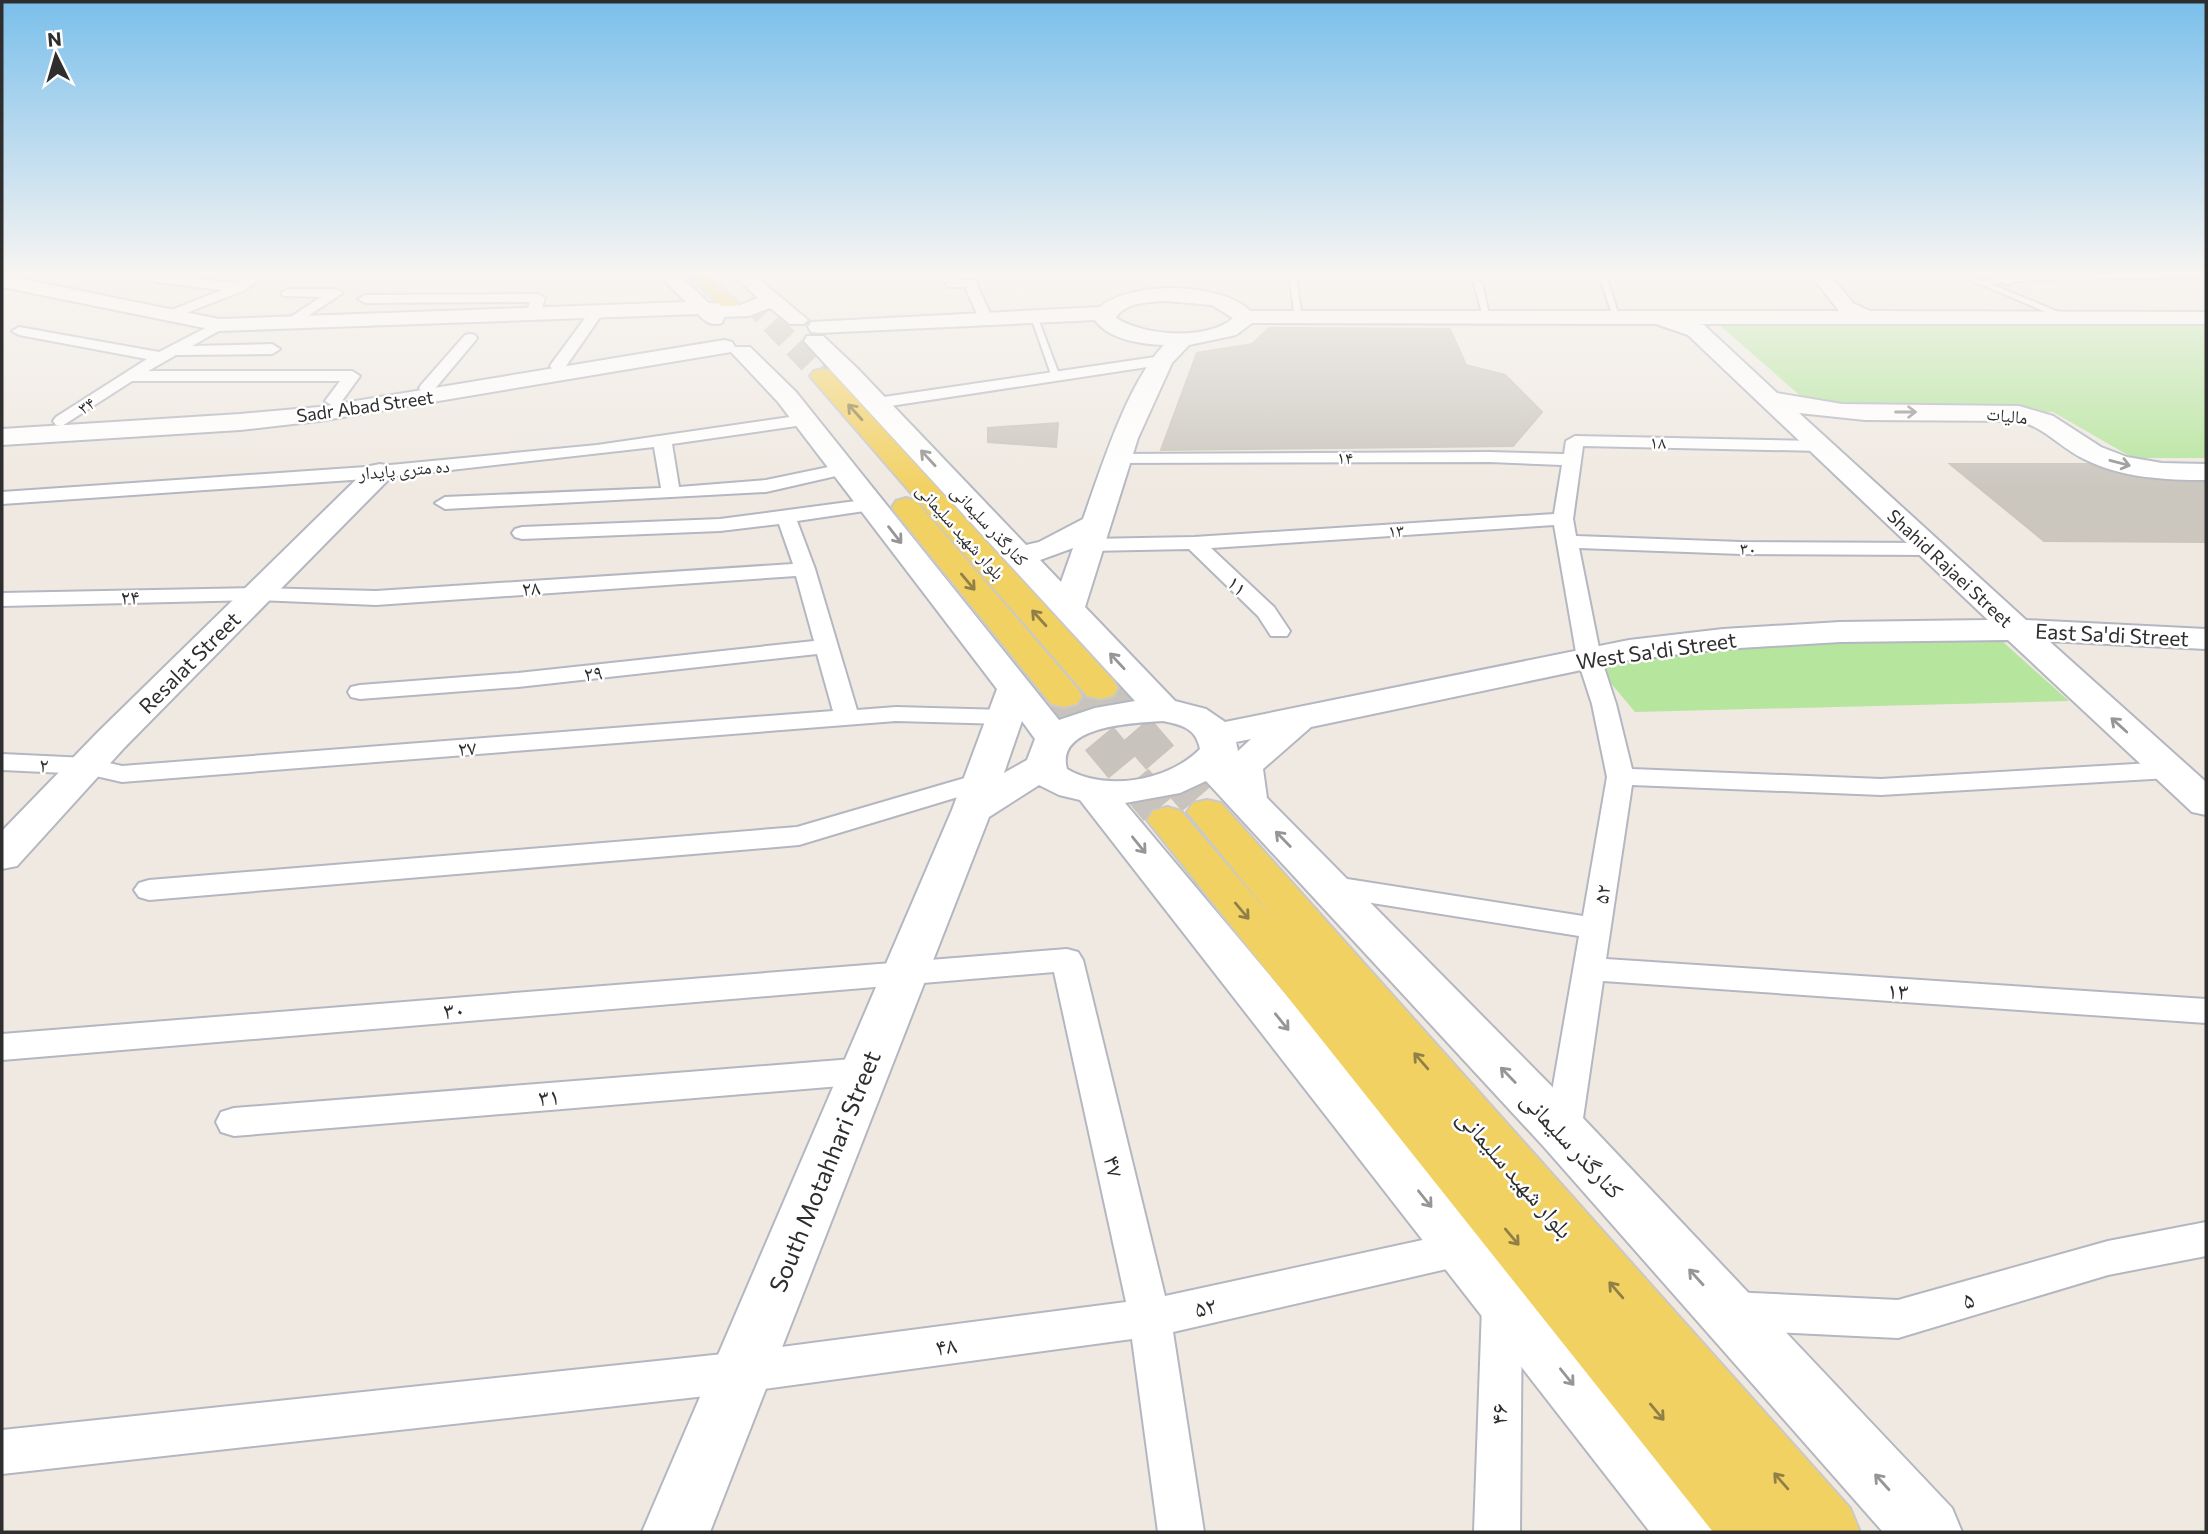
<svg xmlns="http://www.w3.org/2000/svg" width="2208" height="1534" font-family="Commissioner,'Noto Naskh Arabic',sans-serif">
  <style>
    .green { fill: #b6e59e }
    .building { fill: #cbc7bf; stroke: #cbc5ba; stroke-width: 2 }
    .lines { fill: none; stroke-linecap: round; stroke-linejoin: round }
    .primary-tunnel-far1 { stroke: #c8c4bd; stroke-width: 22; stroke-dasharray: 22 11; stroke-linecap: butt }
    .primary-tunnel { stroke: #c8c4bd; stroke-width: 37; stroke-dasharray: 37 18; stroke-linecap: butt }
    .lane-casing { stroke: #b4b7c1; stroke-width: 4 }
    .street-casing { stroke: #b4b7c1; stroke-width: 4 }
    .secondary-casing { stroke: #b4b7c1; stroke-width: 4 }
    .primary-casing { stroke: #c9c9c9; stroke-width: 4 }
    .lane { fill: #fff; fill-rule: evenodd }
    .street { fill: #fff; fill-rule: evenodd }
    .secondary { fill: #fff; fill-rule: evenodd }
    .primary { fill: #f2d163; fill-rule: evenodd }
    .oneway { stroke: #908048 }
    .oneway2 { stroke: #969696 }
    .labels { text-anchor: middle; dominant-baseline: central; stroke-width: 5; stroke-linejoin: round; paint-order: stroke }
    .far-street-label { font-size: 18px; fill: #2e2e2e; stroke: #fff }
    .street-label { font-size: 21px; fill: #2e2e2e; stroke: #fff }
    .near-street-label { font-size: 24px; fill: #2e2e2e; stroke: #fff }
  </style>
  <rect width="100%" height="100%" fill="#efe9e1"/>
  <g class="green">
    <path d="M1716,322L2206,324V458H2133L2053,412L1813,407Z"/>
    <path d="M1793,642H2003L2069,701L1635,712L1594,663Z"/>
  </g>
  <g class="building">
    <path d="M1269,328L1450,329L1466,365L1505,375L1542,412L1513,446L1161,450L1197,353L1252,344Z"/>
    <path d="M1058,423L1056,447L988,442V428Z"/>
    <path d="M1950,464H2089L2112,473L2143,479L2206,483V542L2044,541Z"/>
  </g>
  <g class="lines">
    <path class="primary-tunnel-far1" d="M749,299L822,376"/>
    <g class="primary-tunnel">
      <path d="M1100,688L1207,812"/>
      <path d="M1064,696L1167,820"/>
    </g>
    <g class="lane-casing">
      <g id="lane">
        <path d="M1289,275H1296L1302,319L1295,317Z"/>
        <path d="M1599,275H1606L1620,319L1613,317Z"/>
        <path d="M1959,275H1968L1983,281L2035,276L2206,275L2203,277L2035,280L1991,284L2068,316V320H2065Z"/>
        <path d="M1478,281L1482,283L1490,319L1483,317L1474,283Z"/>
        <path d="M1030,314L1037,316L1060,377L1059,379L1052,377Z"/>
      </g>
    </g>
    <g class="street-casing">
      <g id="street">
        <path d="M2,275H27L2,283Z"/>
        <path d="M151,275L236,283L250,275H265L245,290L171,319L166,318V312L222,290L156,282L149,278Z"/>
        <path d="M940,275H953L957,280H975L992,318L990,321H980L965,287H948Z"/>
        <path d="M1988,275H2005L2015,281L2008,285Z"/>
        <path d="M288,289H336L343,293L291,327L284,323L286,320L321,297L283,296L281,293Z"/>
        <path d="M538,294L545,298L540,315L533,319L526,315L530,302L365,303L358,299L365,295Z"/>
        <path d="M596,309L603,313L564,369H552L550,366L552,363L591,310Z"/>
        <path d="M219,321L224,322L226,325L224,328L192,346L272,344L280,349L272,354L176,355L148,371H352L360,376L339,405L333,406L325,401L340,381H132L62,426L56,425L53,421L56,417L147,359L19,335L12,331L19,327L159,352Z"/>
        <path d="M470,334L475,335L477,338L475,341L433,391H421L419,388L421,385L465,335Z"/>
        <path d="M1162,356L1167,358L1170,361L1167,364L877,408L869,403L877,398Z"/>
        <path d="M804,415L810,416L813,420L810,424L672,444L679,487L766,480L843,464L852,469L849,473L766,492L445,509L435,503L445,497L661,488L654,447L380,478L2,504V492L380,466L597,445Z"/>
        <path d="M1575,436L1821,441L1830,446L1821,451L1583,446L1573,519L1576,536L1741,542L1931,543L1938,545L1941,549L1938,553L1931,555L1741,554L1579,548L1601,658L1616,704L1632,769L1881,779L2169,762L2178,764L2182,770L2178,776L2169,778L1881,795L1632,785L1606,959L2206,999V1023L1603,981L1581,1132L1576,1142L1563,1146L1550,1142L1545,1132L1579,936L1328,896L1318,893L1313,886L1318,879L1328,876L1583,916L1607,777L1592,704L1577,658L1554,525L1211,548L1274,607L1290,631L1287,636H1271L1258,616L1189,549L1089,551L1082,549L1079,545L1082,541L1089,539L1194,537L1554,514L1562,465L1490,462L1111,463L1108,459L1117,454L1490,452L1564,454L1566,441Z"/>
        <path d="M871,499L878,501L881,505L878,509L797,521L815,569L857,710L896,707L1005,710L1014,712L1017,717L1014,722L1005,724L896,721L122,782L87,774L2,770V754L87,758L122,766L833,711L817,654L518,687L360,699L351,697L348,692L351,687L360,685L518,673L814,641L796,576L376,605L258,600L2,606V593L258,588L376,591L793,564L779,524L720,531L522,539L515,537L512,533L515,529L522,527L720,519Z"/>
        <path d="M982,773L991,775L995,781L991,787L799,845L149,900L139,897L134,890L139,883L149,880L797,827Z"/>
        <path d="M1067,949L1078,952L1083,960L1165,1296L1464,1231L1478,1236L1484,1248L1478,1260L1464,1265L1173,1332L1204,1532H1158L1132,1339L742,1392L2,1474V1430L742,1352L1126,1302L1054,972L2,1060V1034Z"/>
        <path d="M865,1058L877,1062L882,1071L877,1080L865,1084L234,1136L221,1132L216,1122L221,1112L234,1108Z"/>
        <path d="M2206,1222V1256L2108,1275L1898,1338L1731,1330L1717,1324L1711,1311L1717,1298L1731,1292L1898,1300L2108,1241Z"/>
        <path d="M1502,1289L1516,1294L1522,1307L1520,1532H1474L1482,1307L1488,1294Z"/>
      </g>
    </g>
    <g class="secondary-casing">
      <g id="secondary">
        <path d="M2,275L219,319L686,302L659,275H679L709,303L740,305L758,298L733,275H754L808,320L804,324H790L770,308L749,316L724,317L722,323C711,326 706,322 698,314L219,331L2,287Z"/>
        <path d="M1811,275H1830L1853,303L1870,311L2206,312V324H1698L1704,325L1777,393L1842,404L2019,406L2053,416L2101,447L2127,457L2162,463L2206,464V480C2165,480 2121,478 2084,459C2061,448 2044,427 2019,421L1865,420L1799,413L2026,620L2206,629V649L2049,641L2206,782V815L2192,812L2008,640L1840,642L1723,649L1629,660L1311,727L1263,769L1267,798L1582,1117L1952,1508L1962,1532H1883L1544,1147L1206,781L1180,793L1125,803L1717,1508L1727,1532H1650L1080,800L1059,795L1039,785L989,817L710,1532H642L952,810L997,689L778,402L731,352L319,421L240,430L2,445V429L240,414L319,407L724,340L732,342L735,347H750L796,392L1059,720L1095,708L1135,701L804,341L807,336H823L857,368L1026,545L1039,542L1083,519C1101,469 1127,383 1164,345C1142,344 1109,340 1095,320L819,333L811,332L808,327L811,322L1100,307C1130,281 1222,282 1250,311H1839ZM1166,301L1212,305L1233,318C1208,341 1144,336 1116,318C1124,302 1150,302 1166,301ZM1252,323L1656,324L1688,335L1988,620L1840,622L1723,629L1629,640L1225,722L1206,709L1175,701L1085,607L1138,438L1172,363L1189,345L1236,335ZM1073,548L1061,582L1040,560ZM1022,721L1035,739L1027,760L1004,773ZM1163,721C1182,725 1196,728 1200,749C1169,781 1105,792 1067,769C1055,725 1135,723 1163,721ZM1251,739L1238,751L1236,742Z"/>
        <path d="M380,464L390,466L394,472L390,478L124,748L17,866L2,869V831L98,732L370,466Z"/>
      </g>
    </g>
    <g class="primary-casing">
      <g id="primary">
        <path d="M686,275H706L738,302L735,306H721Z"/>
        <path d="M822,369L830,371L1113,680L1118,688L1113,696L1100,699L1087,696L814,381L810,376L814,371Z"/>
        <path d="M906,498L916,501L1077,688L1082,696L1077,704L1064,707L1051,704L896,513L892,507L896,501Z"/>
        <path d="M1207,800L1221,803L1850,1508L1860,1532H1713L1147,820L1153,811L1167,807L1181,811L1276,922L1187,812L1193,803Z"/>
      </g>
    </g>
    <use href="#lane" class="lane"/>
    <use href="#street" class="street"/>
    <use href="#secondary" class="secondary"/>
    <use href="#primary" class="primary"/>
  </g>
  <defs><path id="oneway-shaft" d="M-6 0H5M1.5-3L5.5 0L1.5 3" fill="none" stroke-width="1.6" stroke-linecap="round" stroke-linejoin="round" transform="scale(1.75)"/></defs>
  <g class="oneway">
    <use href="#oneway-shaft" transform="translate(855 412) rotate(-132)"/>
    <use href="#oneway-shaft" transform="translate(968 582) rotate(50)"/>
    <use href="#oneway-shaft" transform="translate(1039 618) rotate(-132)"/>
    <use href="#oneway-shaft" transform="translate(1242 911) rotate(50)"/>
    <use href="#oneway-shaft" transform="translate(1421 1061) rotate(-131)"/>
    <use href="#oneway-shaft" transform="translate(1512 1237) rotate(50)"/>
    <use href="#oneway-shaft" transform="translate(1616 1290) rotate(-131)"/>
    <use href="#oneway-shaft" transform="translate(1657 1412) rotate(50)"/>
    <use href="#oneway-shaft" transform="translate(1781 1481) rotate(-131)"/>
  </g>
  <g class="oneway2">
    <use href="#oneway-shaft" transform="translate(1906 412)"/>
    <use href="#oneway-shaft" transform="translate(928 458) rotate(-133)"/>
    <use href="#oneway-shaft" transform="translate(2120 463) rotate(15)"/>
    <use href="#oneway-shaft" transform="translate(895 535) rotate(52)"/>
    <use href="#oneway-shaft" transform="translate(1117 661) rotate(-133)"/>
    <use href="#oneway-shaft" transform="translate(2119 725) rotate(-138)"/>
    <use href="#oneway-shaft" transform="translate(1283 839) rotate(-134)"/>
    <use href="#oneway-shaft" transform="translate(1139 845) rotate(51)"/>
    <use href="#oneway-shaft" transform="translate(1282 1022) rotate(51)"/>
    <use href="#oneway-shaft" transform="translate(1508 1075) rotate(-134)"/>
    <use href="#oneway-shaft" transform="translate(1425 1199) rotate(51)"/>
    <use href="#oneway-shaft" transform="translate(1696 1277) rotate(-132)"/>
    <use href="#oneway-shaft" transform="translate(1567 1377) rotate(51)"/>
    <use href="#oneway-shaft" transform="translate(1882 1482) rotate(-132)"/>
  </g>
  <linearGradient id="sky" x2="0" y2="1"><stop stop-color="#7abfeb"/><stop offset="0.56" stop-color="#f8f5f2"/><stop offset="1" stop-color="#f8f5f2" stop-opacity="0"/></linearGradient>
  <rect width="2208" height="489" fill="url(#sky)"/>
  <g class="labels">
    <g class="far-street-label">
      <text transform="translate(86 405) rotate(-34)">۳۴</text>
      <text transform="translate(365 406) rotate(-8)">Sadr Abad Street</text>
      <text transform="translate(2007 415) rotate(6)">مالیات</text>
      <text transform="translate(1658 442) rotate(1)">۱۸</text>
      <text x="1345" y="457">۱۴</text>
      <text transform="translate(404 469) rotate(-5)">ده متری پایدار</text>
      <text transform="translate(990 525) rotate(47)">کنارگذر سلیمانی</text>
      <text transform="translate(1396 530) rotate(-4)">۱۳</text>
      <text transform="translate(961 531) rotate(48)">بلوار شهید سلیمانی</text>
      <text transform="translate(1748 548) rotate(1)">۳۰</text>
      <text transform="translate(1950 568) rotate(43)">Shahid Rajaei Street</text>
    </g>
    <g class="street-label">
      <text transform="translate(1238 585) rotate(44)">۱۱</text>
      <text transform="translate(531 587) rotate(-4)">۲۸</text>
      <text transform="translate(130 596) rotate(-1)">۲۴</text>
      <text transform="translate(2112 634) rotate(3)">East Sa'di Street</text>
      <text transform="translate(1656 650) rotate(-8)">West Sa'di Street</text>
      <text transform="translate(189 662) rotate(-45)">Resalat Street</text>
      <text transform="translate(593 672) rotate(-6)">۲۹</text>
      <text transform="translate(467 747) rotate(-4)">۲۷</text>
      <text transform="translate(44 764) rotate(3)">۲</text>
      <text transform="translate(1601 894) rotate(-81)">۵۲</text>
    </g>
    <g class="near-street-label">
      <text transform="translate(1898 990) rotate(4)">۱۳</text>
      <text transform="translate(454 1009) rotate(-5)">۳۰</text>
      <text transform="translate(549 1096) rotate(-5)">۳۱</text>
      <text transform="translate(1573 1144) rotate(47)">کنارگذر سلیمانی</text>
      <text transform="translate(1115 1166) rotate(77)">۴۷</text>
      <text transform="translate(824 1171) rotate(-68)">South Motahhari Street</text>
      <text transform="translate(1516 1173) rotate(49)">بلوار شهید سلیمانی</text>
      <text transform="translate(1968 1299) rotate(-16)">۵</text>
      <text transform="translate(1205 1306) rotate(-13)">۵۲</text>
      <text transform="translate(946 1345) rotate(-8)">۴۸</text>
      <text transform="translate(1498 1414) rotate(-89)">۴۶</text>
    </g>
  </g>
  <rect width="2208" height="1534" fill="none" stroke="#2e2e2e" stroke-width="7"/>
  <g transform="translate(56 56) rotate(355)" stroke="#ffffff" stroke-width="5" paint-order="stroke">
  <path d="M0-5L12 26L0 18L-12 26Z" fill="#2e2e2e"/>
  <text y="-10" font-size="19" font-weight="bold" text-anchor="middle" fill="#2e2e2e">N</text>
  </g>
</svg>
